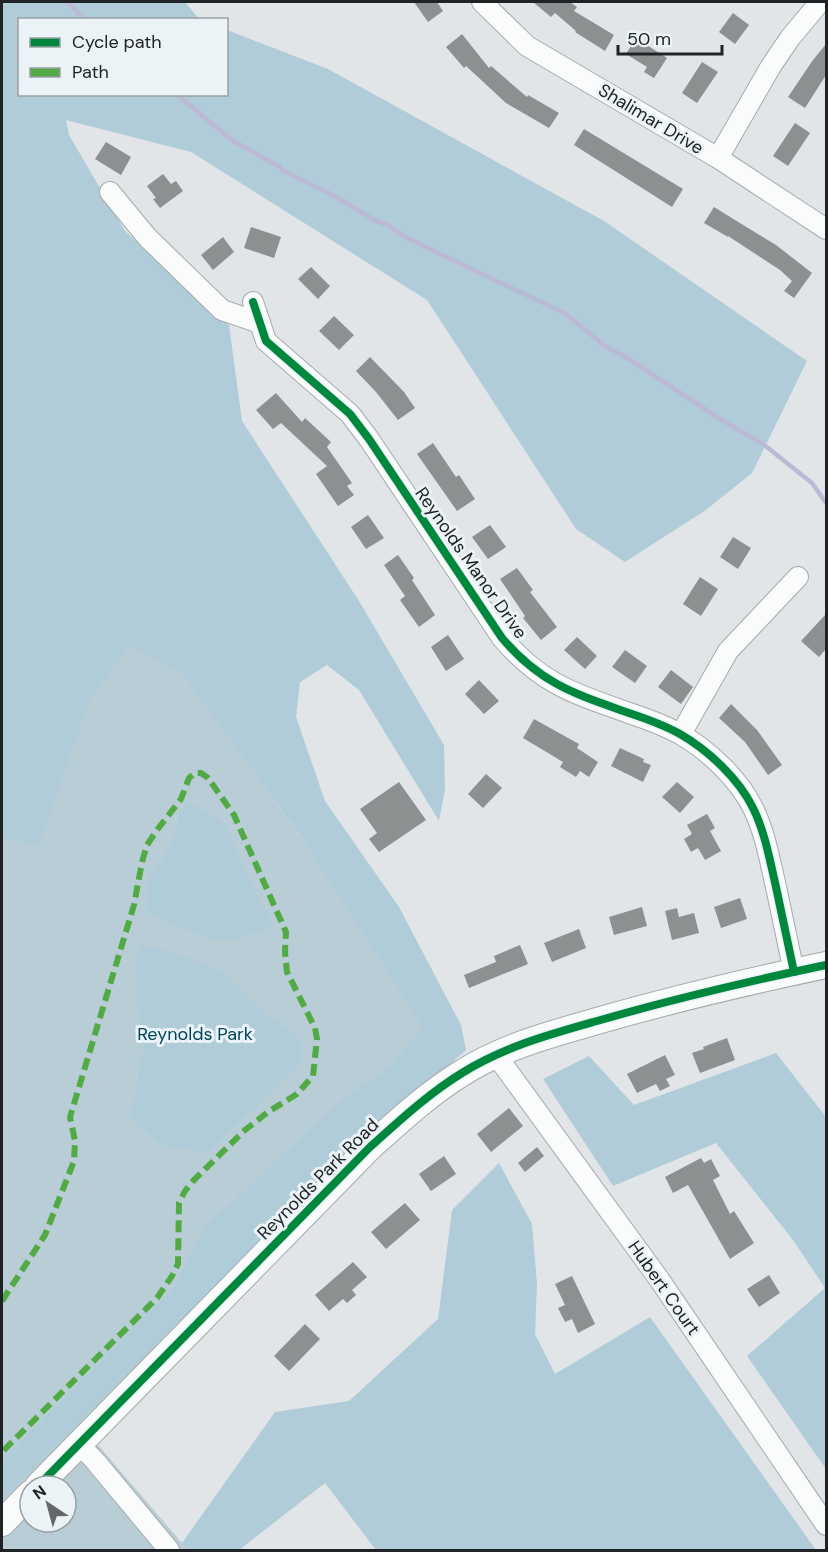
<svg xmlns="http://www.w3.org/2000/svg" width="828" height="1552" font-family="'DM Sans',sans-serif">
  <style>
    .green { fill: #b9cdd6; fill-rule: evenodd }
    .forest { fill: #b0ccd9 }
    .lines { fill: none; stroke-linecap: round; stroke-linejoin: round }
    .stream { stroke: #bbb9d6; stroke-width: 4.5 }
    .building { fill: #8d9091 }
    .minor-casing { stroke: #a7aaac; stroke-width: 22 }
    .major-casing { stroke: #a7aaac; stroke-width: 28 }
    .minor { stroke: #fafbfb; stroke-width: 20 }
    .major { stroke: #fafbfb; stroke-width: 26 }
    .quiet { stroke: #52aa44; stroke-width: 6; stroke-dasharray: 12 6; stroke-linecap: butt }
    .cycleway-casing { stroke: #ebf3f7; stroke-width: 11 }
    .cycleway { stroke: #00873e; stroke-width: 8 }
    .labels { text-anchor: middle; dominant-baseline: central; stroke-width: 6; stroke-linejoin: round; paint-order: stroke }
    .street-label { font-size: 18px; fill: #202325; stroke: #ebf3f7 }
    .park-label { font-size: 18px; fill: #00445b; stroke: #ebf3f7 }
  </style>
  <rect width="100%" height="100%" fill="#e1e5e7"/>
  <path class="green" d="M2,524L180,670L409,986L466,1050L379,1124L265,1235L73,1431L99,1446L188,1550H2ZM30,1486H66V1522H30Z"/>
  <g class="forest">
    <path d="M2,2H185L199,19L20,20V94H226L227,30L328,69L604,221L807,361L752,473L706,510L625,562L576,529L427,300L191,152L66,120L69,135L125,231L229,325L242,421L359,601L444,745L445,790L439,821L359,690L327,665L300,682L296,717L325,801L399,907L461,1025L466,1050L379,1124L265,1235L2,1500V1460L173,1289L204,1228L342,1100L390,1067L423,1027L302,838L180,671L129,645L89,702L39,846L2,837Z"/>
    <path d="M188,802L210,813L226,826L261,903L273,923L263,931L236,939H208L147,913L149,877L160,864L176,831L179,813Z"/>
    <path d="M142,945L179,954L221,971L267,1014L301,1039V1064L208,1152L172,1148L159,1143L130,1118L144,1046L137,1004L135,960Z"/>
    <path d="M776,1053L826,1117V1469L747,1356L825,1288L793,1240L716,1143L613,1186L543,1079L589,1056L634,1105Z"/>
    <path d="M499,1163L532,1224L537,1284L535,1334L555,1374L650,1317L816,1550H376L325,1483L239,1550H188L182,1543L275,1412L349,1401L438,1319L452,1210Z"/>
  </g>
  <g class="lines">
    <g class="stream">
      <path d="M67,2L85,20"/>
      <path d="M176,94L232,140L280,167L283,171L329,193L376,221L388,225L405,237L566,314L606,347L626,357L720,419L763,444L812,483L826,503"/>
    </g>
  </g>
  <g class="building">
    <path d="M414,2H437L443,11L428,22Z"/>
    <path d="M533,2H570L577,7L574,11L614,35L605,51L575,32L576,31L555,13L551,17Z"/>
    <path d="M733,13L749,25L735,44L719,32Z"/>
    <path d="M462,34L489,68L491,66L527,97L528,95L559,113L549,128L506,103L466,66L464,68L446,47Z"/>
    <path d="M636,38L667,58L654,78L644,72L647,67L626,54Z"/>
    <path d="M826,44V75L805,108L788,97L813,60Z"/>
    <path d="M702,62L718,72L697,103L682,93Z"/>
    <path d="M795,123L810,133L788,166L773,156Z"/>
    <path d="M584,129L683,189L672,207L574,145Z"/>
    <path d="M106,142L131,157L121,175L95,159Z"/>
    <path d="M163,174L171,184L176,181L183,191L160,208L153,199L156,198L147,186Z"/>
    <path d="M714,207L776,245L812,273L794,298L784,291L792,281L780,270L728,236V237L704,223Z"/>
    <path d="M251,227L281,237L274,258L244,248Z"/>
    <path d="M223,237L234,252L213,270L201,255Z"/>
    <path d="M311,267L330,286L318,299L298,279Z"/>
    <path d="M334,316L354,335L339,350L319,331Z"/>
    <path d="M370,357L404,392L415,408L398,420L376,392L356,371Z"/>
    <path d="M276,393L302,422L305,418L331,442L327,447L352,483L347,486L354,495L338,506L316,474L327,466L281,423L273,429L256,410Z"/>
    <path d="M433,443L456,477L459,475L475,499L457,511L417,454Z"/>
    <path d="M368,515L384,538L366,549L351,527Z"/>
    <path d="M490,525L506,547L488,559L472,537Z"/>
    <path d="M733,537L751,548L738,569L720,557Z"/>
    <path d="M398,555L414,578L412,580L435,615L419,627L400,600L405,596L384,565Z"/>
    <path d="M517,568L533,590L530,592L557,627L541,640L523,618L525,616L500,579Z"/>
    <path d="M700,577L718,589L701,616L683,604Z"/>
    <path d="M826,614V649L819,657L801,641Z"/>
    <path d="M448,635L464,659L446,671L431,647Z"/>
    <path d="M577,637L597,656L585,669L564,650Z"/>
    <path d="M625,650L647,666L635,683L612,667Z"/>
    <path d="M671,670L693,687L681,704L658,687Z"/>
    <path d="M479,680L499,701L484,714L465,694Z"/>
    <path d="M731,704L757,730L782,765L768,775L745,742L719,718Z"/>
    <path d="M534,719L579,744L577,748L598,762L589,777L580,771L576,777L560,767L563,762L523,738Z"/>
    <path d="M620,748L644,759L643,762L651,765L643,782L611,766Z"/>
    <path d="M486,774L502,788L483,808L468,794Z"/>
    <path d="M399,782L426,820L379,852L369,839L377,833L360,809Z"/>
    <path d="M677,782L694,797L680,813L662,797Z"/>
    <path d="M707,814L715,828L710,831L721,851L705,860L698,848L691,852L684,839L692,834L687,825Z"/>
    <path d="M740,898L747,919L721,928L714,907Z"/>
    <path d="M642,907L647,926L614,935L609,917Z"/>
    <path d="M677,908L679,917L694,913L699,933L672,940L665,911Z"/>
    <path d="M579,929L586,948L552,962L544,943Z"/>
    <path d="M520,945L528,964L469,988L464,975L496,962L494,956Z"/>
    <path d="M727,1038L735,1060L700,1073L692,1053L704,1049L703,1047Z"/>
    <path d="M665,1055L675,1075L666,1079L670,1086L660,1091L656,1084L637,1093L627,1074Z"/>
    <path d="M509,1108L523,1126L491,1152L477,1134Z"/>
    <path d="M537,1147L544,1156L525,1172L518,1163Z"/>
    <path d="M444,1156L456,1174L431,1191L419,1174Z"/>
    <path d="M701,1158L704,1163L711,1159L720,1176L713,1180L730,1214L734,1211L754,1243L730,1259L688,1185L673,1193L665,1177Z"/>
    <path d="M405,1203L420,1220L386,1249L371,1232Z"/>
    <path d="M353,1262L367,1277L352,1290L356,1295L347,1303L343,1299L329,1311L315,1295Z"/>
    <path d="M769,1275L780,1293L759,1307L747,1289Z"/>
    <path d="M572,1276L595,1324L578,1333L572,1319L565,1322L558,1308L565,1305L555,1284Z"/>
    <path d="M305,1324L320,1339L289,1371L274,1356Z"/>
  </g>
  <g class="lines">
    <g class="minor-casing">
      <g id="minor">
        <path d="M482,2L527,46L718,158L826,229"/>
        <path d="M718,158L771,66L790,38L820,2"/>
        <path d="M110,192L147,237L222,310L260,323"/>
        <path d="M253,302L266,341L350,414L369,439L502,638C541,684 575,694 629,713C647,719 664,725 680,734C708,750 739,779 753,808C765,832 770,861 776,887C782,915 788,943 794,972"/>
        <path d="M681,734L728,651L798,577"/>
        <path d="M496,1055L659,1279L826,1525"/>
        <path d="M79,1444L96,1462L169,1550"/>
      </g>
    </g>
    <g class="major-casing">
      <g id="major">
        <path d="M38,1486L370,1147C399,1121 428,1094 462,1073C503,1047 551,1034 597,1021C673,999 750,981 826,965"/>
        <path d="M2,1523L30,1494"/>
      </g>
    </g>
    <use href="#minor" class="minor"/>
    <use href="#major" class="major"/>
    <path class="quiet" d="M2,1301L45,1235L74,1161L75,1141L70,1117L134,905L142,862L147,845L157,830L181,799L189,778L195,773H201L208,778L234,815L286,932L285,952L287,972L315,1028L317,1039L313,1076L297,1094L268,1112L245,1130L193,1181L185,1191L179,1203L178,1264L172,1276L157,1298L2,1452"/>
    <g class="cycleway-casing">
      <g id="cycleway">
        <path d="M253,302L266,341L350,414L369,439L502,638C541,684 575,694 629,713C647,719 664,725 680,734C708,750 739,779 753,808C765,832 770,861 776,887C782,915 788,943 794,972"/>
        <path d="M38,1486L370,1147C399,1121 428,1094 462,1073C503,1047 551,1034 597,1021C673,999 750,981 826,965"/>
      </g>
    </g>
    <use href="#cycleway" class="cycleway"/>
  </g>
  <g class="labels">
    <g class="street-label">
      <text transform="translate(651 119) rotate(31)">Shalimar Drive</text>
      <text transform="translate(471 563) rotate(55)">Reynolds Manor Drive</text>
      <text transform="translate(318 1179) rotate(-45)">Reynolds Park Road</text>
      <text transform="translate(664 1288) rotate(55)">Hubert Court</text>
    </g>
    <g class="park-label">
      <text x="195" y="1034">Reynolds Park</text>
    </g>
  </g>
  <rect width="828" height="1552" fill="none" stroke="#202325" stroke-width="6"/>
  <rect x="18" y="18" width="210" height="78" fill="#ebf3f7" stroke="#9aa0a3" stroke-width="1.5"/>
  <rect x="30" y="38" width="30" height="9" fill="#00873e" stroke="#9aa0a3" stroke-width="1.5"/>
  <text x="72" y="48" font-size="18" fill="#202325">Cycle path</text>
  <rect x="30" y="68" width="30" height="9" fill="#52aa44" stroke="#9aa0a3" stroke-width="1.5"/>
  <text x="72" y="78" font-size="18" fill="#202325">Path</text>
  <g transform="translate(48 1504) rotate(324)"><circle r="28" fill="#ebf3f7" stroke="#9aa0a3" stroke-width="1.5"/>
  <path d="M0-4.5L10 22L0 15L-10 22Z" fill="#646769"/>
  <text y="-9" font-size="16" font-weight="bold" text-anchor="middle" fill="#202325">N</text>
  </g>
  <path d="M618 45v9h104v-9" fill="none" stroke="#202325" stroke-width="3"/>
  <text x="627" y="45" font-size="18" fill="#202325" stroke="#ebf3f7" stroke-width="4.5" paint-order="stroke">50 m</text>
</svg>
